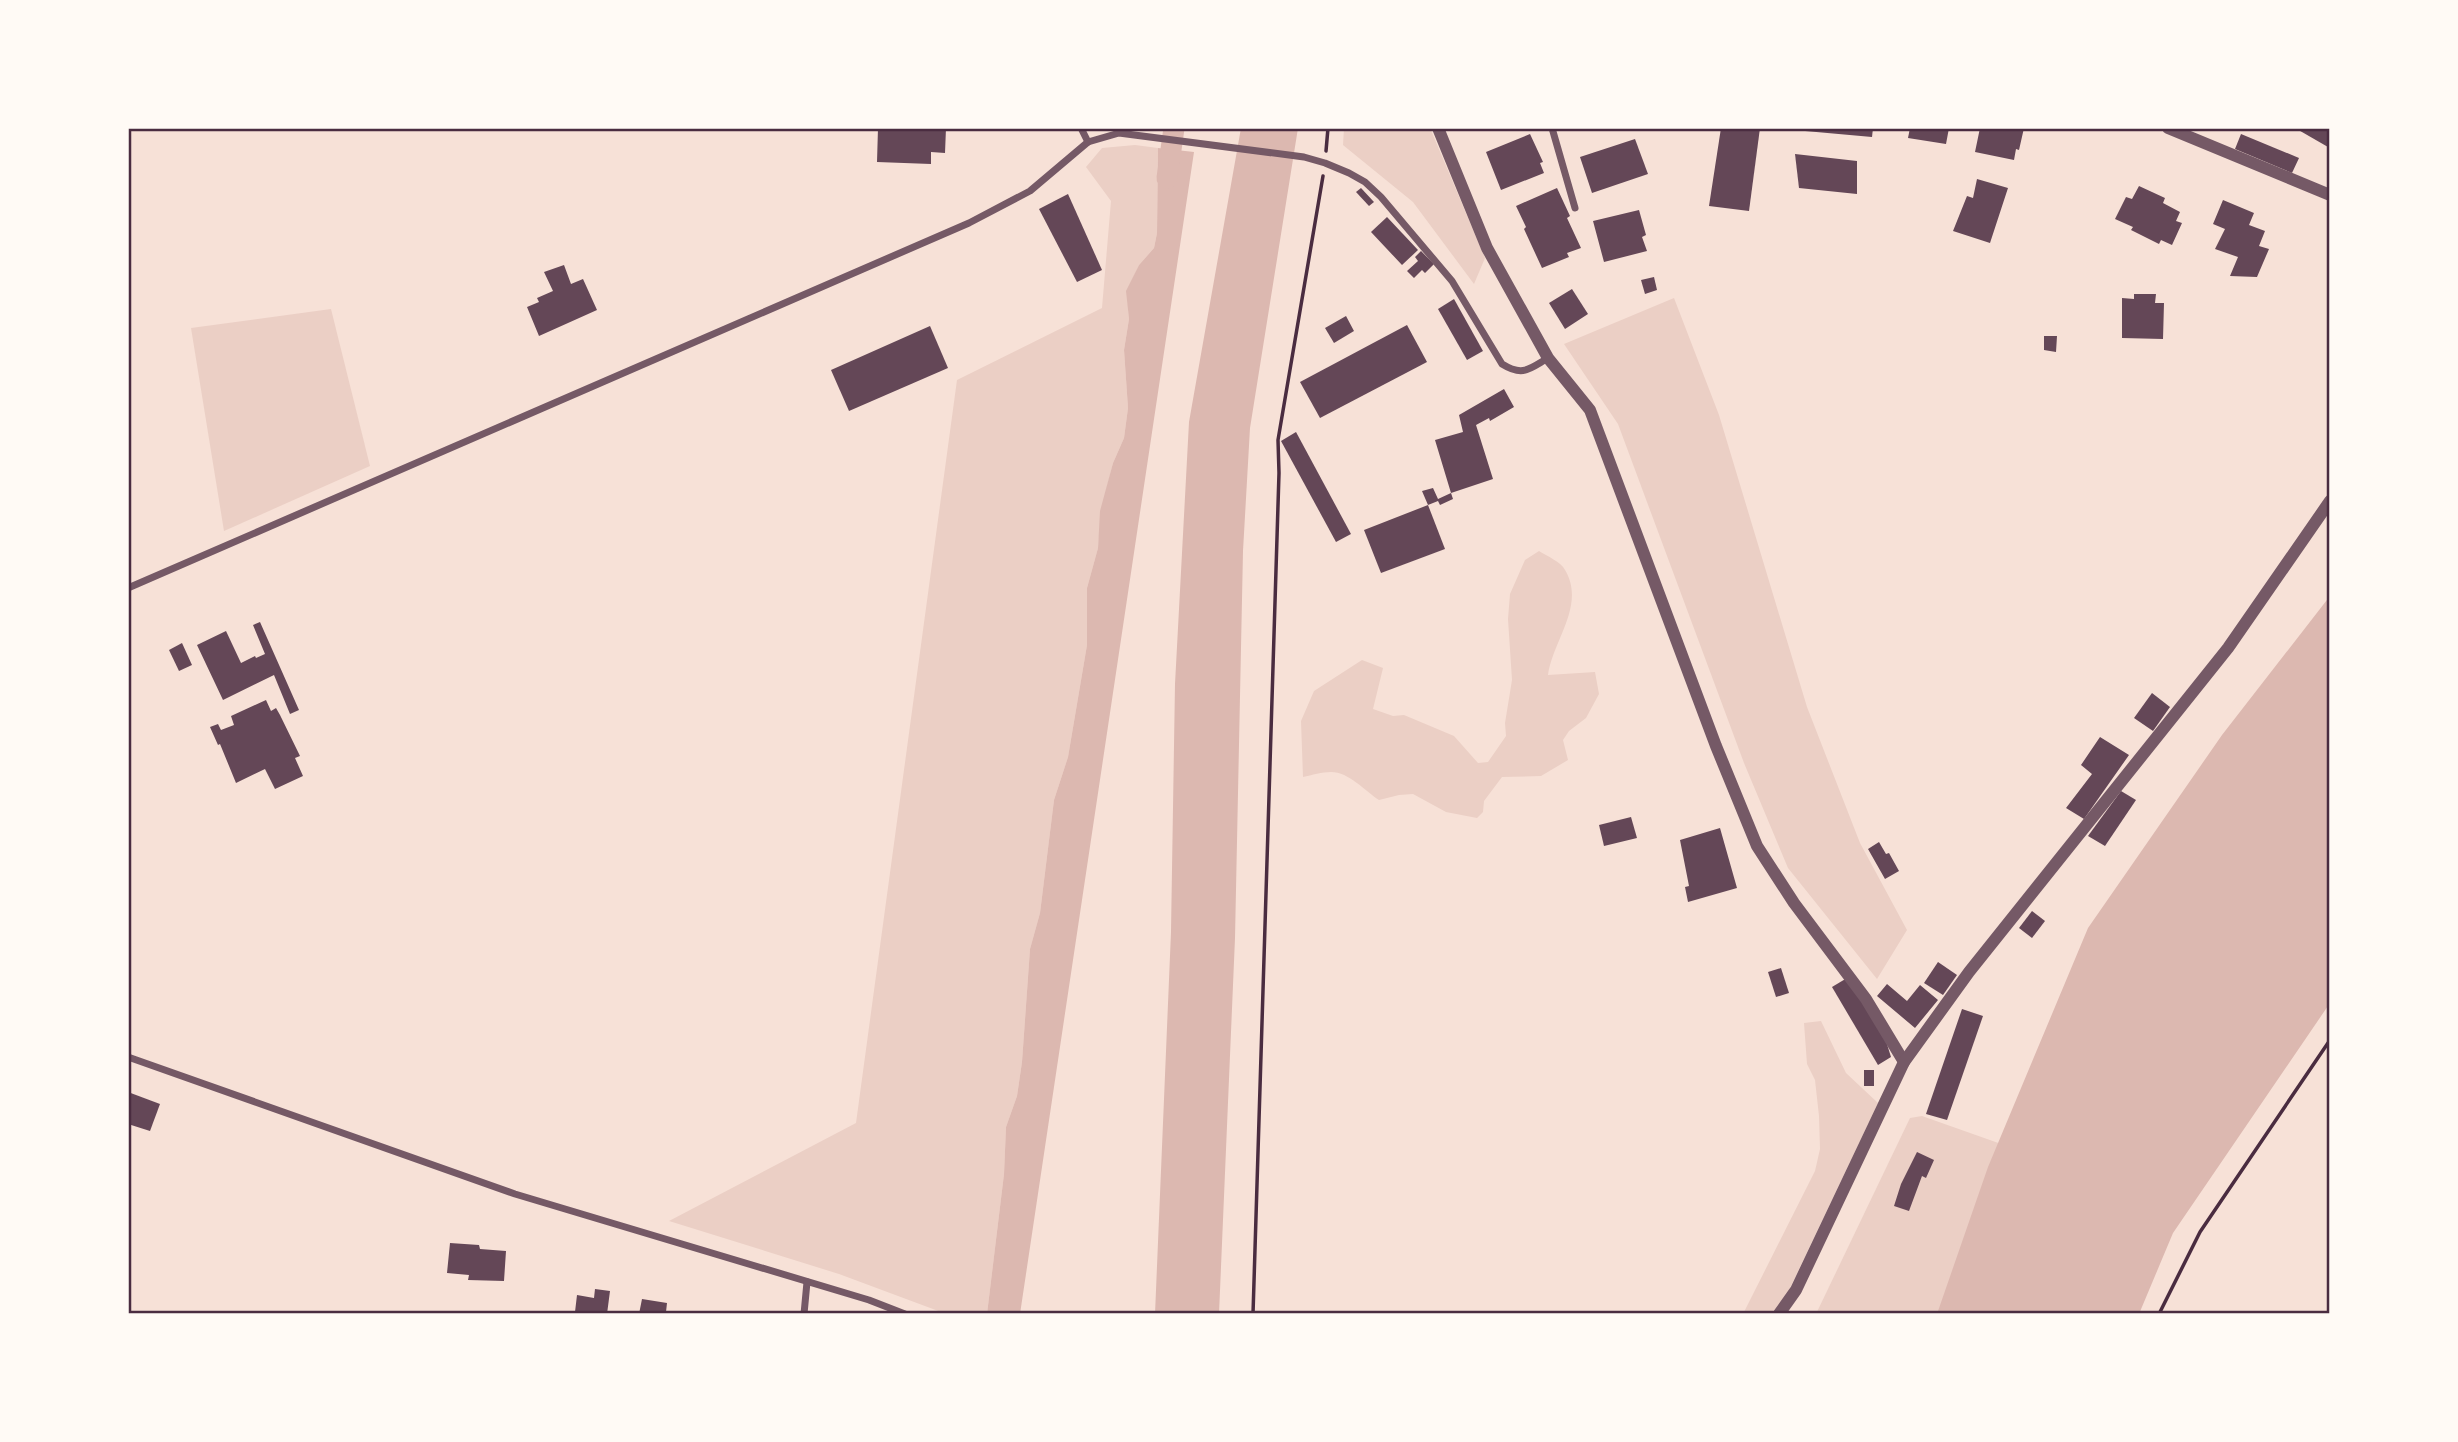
<svg xmlns="http://www.w3.org/2000/svg" width="2458" height="1442" font-family="'PT Sans Narrow',sans-serif">
  <style>
    .green { fill: #ebcfc5 }
    .water { fill: #dcb8b0 }
    .lines { fill: none; stroke-linecap: round; stroke-linejoin: round }
    .canal { stroke: #dcb8b0; stroke-width: 21 }
    .building { fill: #644757 }
    .path { stroke: #4a2c40; stroke-width: 3.5 }
    .minor { stroke: #755966; stroke-width: 7 }
    .tertiary { stroke: #755966; stroke-width: 12 }
    .neatline { fill: none; stroke: #4a2c40; stroke-width: 2.5 }
  </style>
  <rect width="100%" height="100%" fill="#f7e1d7"/>
  <g class="green">
    <path d="M1344,128H1430L1485,258L1474,284L1413,202L1343,145Z"/>
    <path d="M1135,145L1158,148L1157,233L1154,248L1139,265L1127,291L1129,319L1124,350L1128,408L1124,438L1113,463L1101,511L1098,548L1087,588V645L1068,757L1054,800L1040,913L1030,949L1022,1062L1017,1096L1006,1127L1004,1174L987,1314L941,1312L839,1274L669,1221L856,1123L957,380L1102,308L1111,201L1086,167L1102,148Z"/>
    <path d="M1674,298L1719,415L1807,707L1860,843L1907,930L1877,979L1788,868L1744,763L1618,424L1564,344Z"/>
    <path d="M331,309L370,466L224,531L191,328Z"/>
    <path d="M1539,551C1547,556 1561,562 1565,570C1586,605 1553,640 1548,675L1595,672L1599,694L1586,718L1569,731L1563,740L1568,760L1541,776L1502,777L1484,801L1483,812L1477,818L1446,812L1413,794L1399,795L1379,800C1365,791 1349,772 1331,772C1322,772 1312,775 1303,777L1301,721L1314,691L1362,660L1383,668L1373,709L1393,716L1404,715L1454,736L1478,763L1488,762L1506,736L1505,723L1512,680L1508,619L1510,594L1525,560Z"/>
    <path d="M1821,1021L1846,1073L1878,1103L1781,1307L1776,1314H1743L1815,1171L1820,1149L1819,1116L1815,1080L1807,1064L1804,1023Z"/>
    <path d="M1922,1116L2004,1145L1960,1314H1816L1910,1118Z"/>
  </g>
  <g class="water">
    <path d="M1241,128H1298L1250,428L1243,551L1235,938L1219,1314H1155L1171,932L1175,684L1189,422Z"/>
    <path d="M1158,148L1194,152L1020,1314H987L1004,1174L1006,1127L1017,1096L1022,1062L1030,949L1040,913L1054,800L1068,757L1087,645V588L1098,548L1100,511L1113,463L1124,438L1128,408L1124,350L1129,319L1126,291L1139,265L1154,248L1157,233Z"/>
    <path d="M2330,596V1003L2173,1233L2139,1314H1937L1988,1167L2088,928L2222,735Z"/>
  </g>
  <g class="lines">
    <path class="canal" d="M1167,178L1174,128"/>
  </g>
  <g class="building">
    <path d="M878,128H946L945,153L931,152V164L877,162Z"/>
    <path d="M1721,128H1760L1749,211L1709,206Z"/>
    <path d="M1794,128H1873L1872,137L1794,130Z"/>
    <path d="M1910,128H1949L1946,144L1908,138Z"/>
    <path d="M1980,128H2024L2019,150L2016,149L2014,160L1975,152Z"/>
    <path d="M2295,128H2330V142L2328,147Z"/>
    <path d="M1530,134L1543,162L1540,163L1544,173L1501,190L1486,152Z"/>
    <path d="M2241,134L2299,158L2292,173L2235,149Z"/>
    <path d="M1635,139L1648,174L1592,193L1580,157Z"/>
    <path d="M1795,154L1857,161V194L1799,188Z"/>
    <path d="M1977,179L2008,188L1990,243L1953,231L1967,196L1973,198Z"/>
    <path d="M2139,186L2165,198L2163,203L2180,212L2176,221L2182,223L2172,245L2161,240L2159,244L2131,230L2133,227L2115,219L2126,197L2132,199Z"/>
    <path d="M1361,188L1374,202L1369,206L1356,192Z"/>
    <path d="M1557,188L1570,216L1567,218L1581,248L1567,253L1569,257L1542,268L1524,229L1526,227L1516,206Z"/>
    <path d="M1068,194L1102,270L1077,282L1039,209Z"/>
    <path d="M2223,200L2254,213L2249,225L2265,231L2259,246L2269,249L2257,277L2230,276L2238,257L2215,249L2225,229L2213,224Z"/>
    <path d="M1639,210L1646,235L1642,237L1647,251L1604,262L1593,221Z"/>
    <path d="M1387,217L1418,250L1402,265L1371,232Z"/>
    <path d="M1421,251L1434,264L1425,273L1422,270L1414,278L1407,271L1418,261L1415,257Z"/>
    <path d="M564,265L571,284L583,279L597,310L539,336L527,307L539,302L537,298L553,291L544,272Z"/>
    <path d="M1654,277L1657,290L1645,294L1641,280Z"/>
    <path d="M1572,289L1588,314L1565,329L1549,303Z"/>
    <path d="M2134,294H2156L2155,303H2164L2163,339L2122,338V298L2134,299Z"/>
    <path d="M1454,299L1483,351L1467,360L1438,309Z"/>
    <path d="M1346,316L1354,331L1334,343L1325,328Z"/>
    <path d="M1407,325L1427,362L1320,418L1300,382Z"/>
    <path d="M930,326L948,368L849,411L831,370Z"/>
    <path d="M2044,336H2057L2056,352L2044,350Z"/>
    <path d="M1504,389L1514,407L1490,421L1489,418L1476,425L1493,479L1451,493L1435,440L1463,432L1459,415Z"/>
    <path d="M1296,432L1351,534L1336,542L1281,441Z"/>
    <path d="M1433,488L1438,499L1451,493L1453,499L1440,505L1438,501L1428,505L1422,491Z"/>
    <path d="M1428,505L1445,549L1381,573L1364,530Z"/>
    <path d="M260,622L299,710L290,714L274,675L223,700L197,645L226,631L241,663L255,656L256,658L265,654L253,625Z"/>
    <path d="M182,643L192,665L179,671L169,650Z"/>
    <path d="M2152,693L2170,707L2153,731L2134,718Z"/>
    <path d="M266,700L271,711L276,708L280,715L300,756L295,758L303,776L275,789L265,769L236,783L220,744L218,745L210,727L218,724L221,730L234,725L231,716Z"/>
    <path d="M2100,737L2129,755L2084,819L2066,808L2092,774L2081,765Z"/>
    <path d="M2121,791L2136,800L2105,846L2088,836Z"/>
    <path d="M1631,817L1637,838L1604,846L1599,825Z"/>
    <path d="M1720,828L1737,888L1688,902L1685,887L1689,886L1680,840Z"/>
    <path d="M1879,842L1886,854L1889,853L1899,871L1885,879L1868,849Z"/>
    <path d="M2032,911L2045,921L2032,938L2019,928Z"/>
    <path d="M1938,962L1957,975L1943,995L1924,983Z"/>
    <path d="M1781,968L1789,993L1776,997L1768,972Z"/>
    <path d="M1847,978L1886,1041L1891,1057L1878,1065L1832,987Z"/>
    <path d="M1887,984L1907,1001L1920,985L1938,1000L1915,1028L1877,996Z"/>
    <path d="M1962,1009L1983,1016L1947,1120L1926,1114Z"/>
    <rect x="1864" y="1070" width="10" height="16"/>
    <path d="M128,1092L160,1104L150,1131L128,1124Z"/>
    <path d="M1917,1152L1934,1160L1926,1178L1922,1176L1909,1211L1894,1206L1901,1184Z"/>
    <path d="M450,1243L479,1245L480,1249L506,1251L504,1281L468,1280L469,1275L447,1273Z"/>
    <path d="M595,1289L610,1291L607,1314H577L575,1312L577,1295L594,1298Z"/>
    <path d="M642,1299L667,1303L666,1312L673,1314H639Z"/>
  </g>
  <g class="lines">
    <g class="path">
      <path d="M1326,151L1328,128"/>
      <path d="M1253,1314L1279,473L1278,440L1323,176"/>
      <path d="M2159,1314L2200,1232L2330,1040"/>
    </g>
    <g class="minor">
      <path d="M1081,128L1088,142"/>
      <path d="M1552,128L1575,208"/>
      <path d="M128,588L969,223L1030,191L1088,142L1119,133L1304,157L1325,163L1349,173L1365,182L1381,197L1452,281L1502,364C1523,377 1529,369 1548,358"/>
      <path d="M128,1057L515,1194L869,1300L905,1314"/>
      <path d="M804,1314L807,1282"/>
    </g>
    <g class="tertiary">
      <path d="M1438,128L1487,248L1548,358L1590,410L1716,746L1757,846L1794,903L1866,999L1904,1062"/>
      <path d="M2168,128L2330,195"/>
      <path d="M1779,1314L1796,1290L1904,1062L1969,972L2228,648L2330,501"/>
    </g>
  </g>
  <rect width="2458" height="1442" fill="none" stroke="#fffaf5" stroke-width="259"/>
  <rect x="130" y="130" width="2198" height="1182" class="neatline"/>
</svg>
